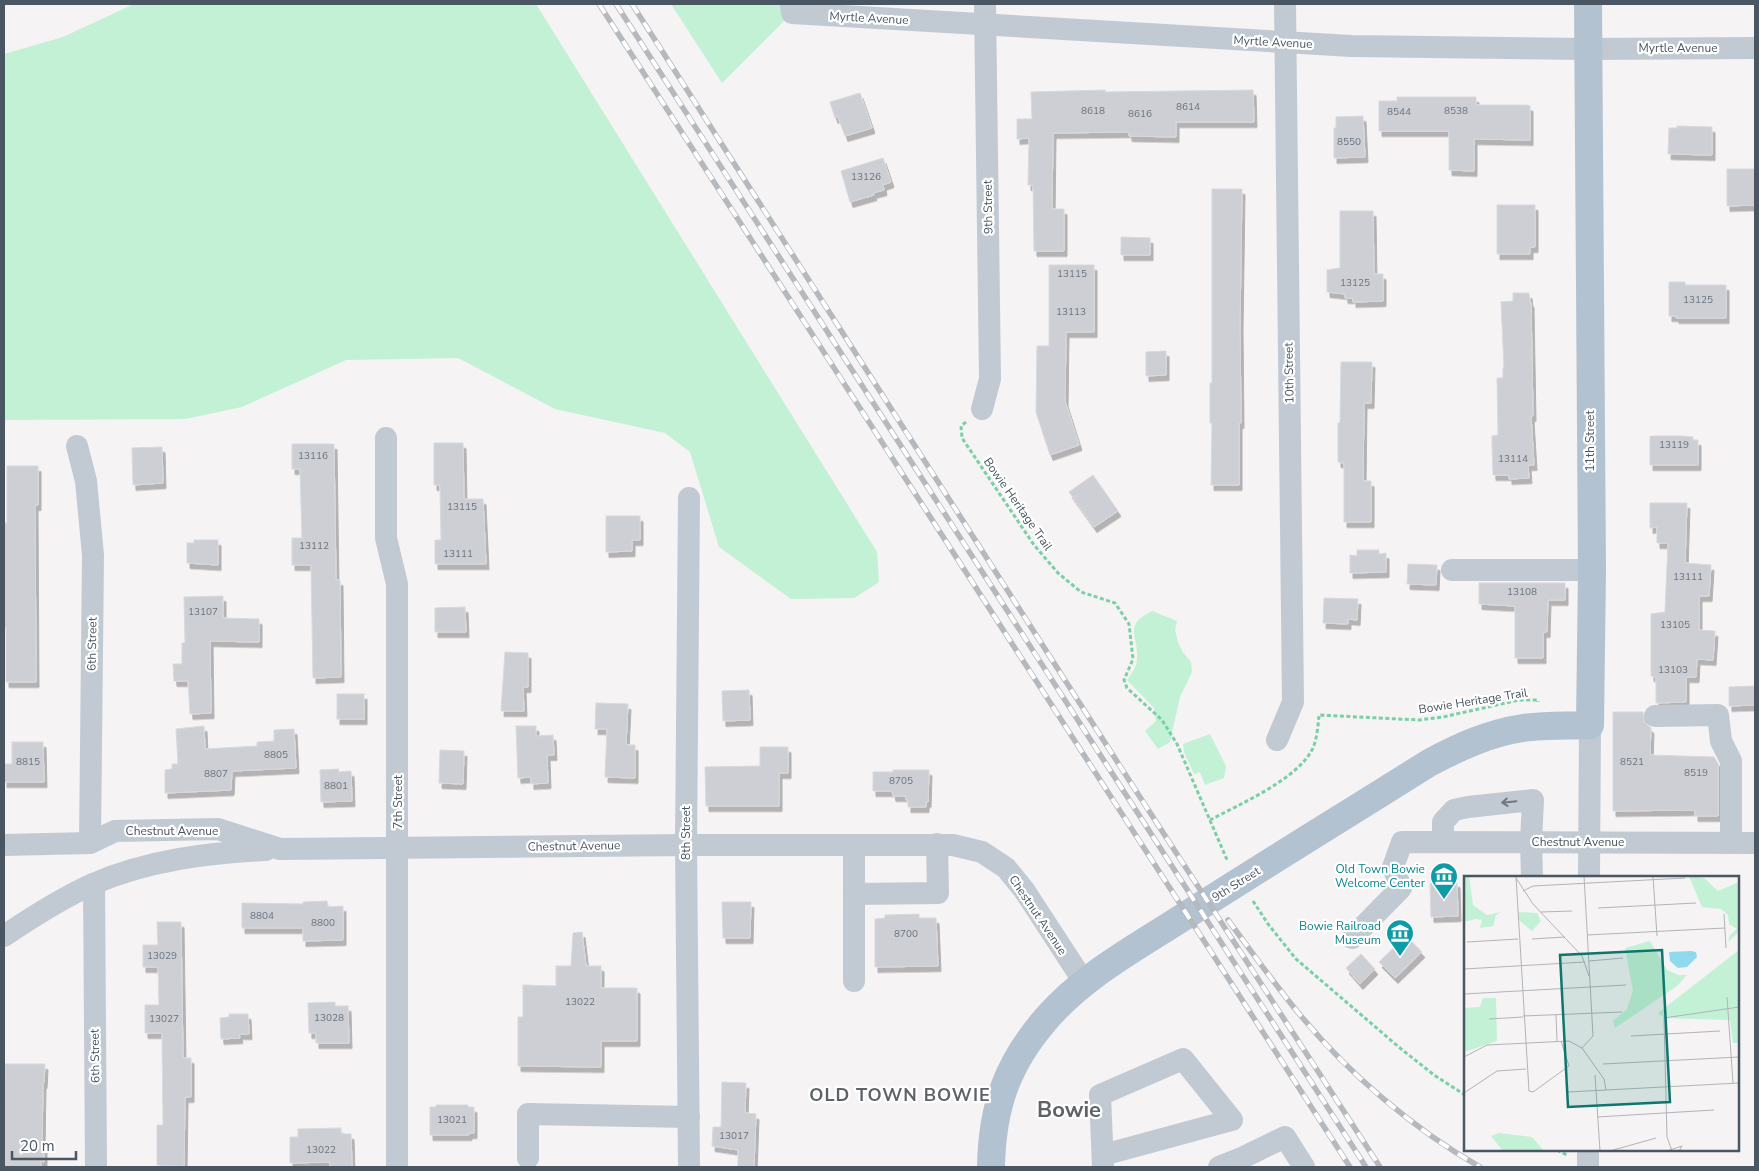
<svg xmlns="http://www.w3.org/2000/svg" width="1759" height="1171" font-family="'Nunito Sans',sans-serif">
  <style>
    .green { fill: #c3f1d5 }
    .building { fill: #cdcfd5; stroke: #d7d9de; filter: url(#shadow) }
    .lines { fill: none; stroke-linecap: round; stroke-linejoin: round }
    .path { stroke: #7ad0a6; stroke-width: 3; stroke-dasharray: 4 2.5; stroke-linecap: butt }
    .minor { stroke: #c1cad2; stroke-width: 22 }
    .major { stroke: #b3c2d1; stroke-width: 28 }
    .rail-casing { stroke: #b5b8bd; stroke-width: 5.5 }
    .rail { stroke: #fff; stroke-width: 4; stroke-dasharray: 11; stroke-linecap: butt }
    .oneway { stroke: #6e7983 }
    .labels { text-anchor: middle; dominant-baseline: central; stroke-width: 4.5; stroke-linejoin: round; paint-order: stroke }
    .number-label { font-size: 10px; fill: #6b747e }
    .street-label { font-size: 12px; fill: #4a5661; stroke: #fff }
    .culture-label { font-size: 12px; fill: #0d838f; stroke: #fff; text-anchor: end }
    .district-label { font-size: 18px; font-weight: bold; letter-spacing: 1px; fill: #5f6368; stroke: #fff }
    .town-label { font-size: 22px; font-weight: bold; fill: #5f6368; stroke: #fff }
    .inset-road { fill: none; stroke: #b1b4b9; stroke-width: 1 }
    .view { fill: #0f766e; fill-opacity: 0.15; stroke: #0f766e; stroke-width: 2.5 }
    .inset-edge { fill: none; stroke: #4a5661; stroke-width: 2.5 }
  </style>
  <defs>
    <filter id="shadow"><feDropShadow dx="3" dy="5.5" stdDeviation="0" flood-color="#0004"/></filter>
  </defs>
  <rect width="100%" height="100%" fill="#f5f3f3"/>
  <g class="green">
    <path d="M134,4H536L877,552L879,582L854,598L791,599L719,547L690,452L665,433L555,409L458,358L346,360L242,407L185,419L4,420V54L63,37Z"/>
    <path d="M671,4H792V13L722,83Z"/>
    <path d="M1152,611L1177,621L1175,630L1178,642L1182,651L1191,662L1192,672L1180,697L1170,742L1158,749L1145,731L1156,721L1154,708L1127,680C1131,674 1137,667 1137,659C1139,635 1122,626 1152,611Z"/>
    <path d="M1210,734L1226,766L1224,778L1205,785L1200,772L1194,774L1184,752L1183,744Z"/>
  </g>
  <g class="building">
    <path d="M1105,90V92L1253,90L1254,122H1176V137L1129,136V132L1053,133L1052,209H1064V251H1034L1033,185H1028L1029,138L1017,139V119H1032L1031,92Z"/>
    <path d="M860,93L872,128L845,136L838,117L835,118L830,102Z"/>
    <path d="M1397,97H1476V105H1527L1530,106V140L1474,139V171L1449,170V131H1379V101H1397Z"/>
    <path d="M1363,116L1365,157L1334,158V128H1336V117Z"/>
    <path d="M1677,126L1712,127V155L1668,154L1669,128H1677Z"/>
    <path d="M883,158L891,182L883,185L884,190L873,193L874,195L850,202L841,171Z"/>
    <path d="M1727,169H1755V205L1727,206Z"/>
    <path d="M1212,189H1242L1240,325L1241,423H1239V485H1211L1212,423H1210V383H1212Z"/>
    <path d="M1497,205H1535V247H1530V254H1497Z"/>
    <path d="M1340,211H1373L1374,274H1383V301L1353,302V298H1345V294L1327,292V270L1340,268Z"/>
    <path d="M1121,237L1150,238V255H1121Z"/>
    <path d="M1049,265H1094V332H1066L1065,401L1079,445L1050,455L1036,412L1037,346H1049Z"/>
    <path d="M1669,282H1685V285H1726V318H1676V316H1669Z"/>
    <path d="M1513,293H1529L1530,302H1531L1533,416H1531L1534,465H1528L1529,478L1509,479V475H1493L1492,445V436L1498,435L1497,378H1503V368H1504L1501,302L1513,301Z"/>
    <path d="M1166,351V375L1146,376V352Z"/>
    <path d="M1341,362H1372L1371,403H1364L1363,481H1371V522H1344V463L1338,462V423H1340Z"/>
    <path d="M1650,436H1683L1693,437V440H1698V465H1650Z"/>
    <path d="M434,443H463L464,499H483L486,564H435V540H441L440,485H434Z"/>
    <path d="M292,444H334L336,580H340L341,677L313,678L311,565H292V538H302L300,469H292Z"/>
    <path d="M162,447L163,483L133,485L132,448Z"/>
    <path d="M7,466H38V505H35L36,682H6V627H4V523H7Z"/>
    <path d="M1093,475L1118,511L1094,527L1069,492Z"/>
    <path d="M1650,503H1687L1685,563L1711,565L1709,596H1699V630L1715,631L1713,660L1697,659L1696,677H1686V702L1656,703V677L1651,676V614L1665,612L1668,543H1657V527L1650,528Z"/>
    <path d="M606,516H640V540H632V551L606,552Z"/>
    <path d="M194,540H218V565L187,563V543H194Z"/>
    <path d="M1357,550H1379V554L1386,553V572L1350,573V555L1357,556Z"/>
    <path d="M1408,564L1437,565L1436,585L1407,584Z"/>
    <path d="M1479,583H1565V600H1548L1547,632H1543V658H1515V606L1479,604Z"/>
    <path d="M223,596V618L259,619V642L210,641L211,713L190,714L188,681H174L173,664H182V643H185L184,597Z"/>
    <path d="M1324,598L1358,599L1357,620L1348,619V624L1323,623Z"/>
    <path d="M465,607L466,632H435V608Z"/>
    <path d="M505,652L528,653V687H523L524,711H501Z"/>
    <path d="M1754,686L1755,705L1729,706V687Z"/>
    <path d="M749,690L750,720L723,721L722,691Z"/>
    <rect x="337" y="694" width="27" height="25"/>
    <path d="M596,703L628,704L626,745H635V778L605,777L607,729H595Z"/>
    <path d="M1613,712H1643L1644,722L1651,728L1650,755L1714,757L1718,764V816H1695V810L1613,811Z"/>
    <path d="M204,726L205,749L257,746V742L274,741V730L294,729L296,768L232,771L231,790L165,793V770L172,769V764H178L176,729Z"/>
    <path d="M516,726H536V736L553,735L554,755H547L548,783L531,784V777L518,778Z"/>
    <path d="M12,742H43L44,782H4V764H12Z"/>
    <path d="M760,747H788V773H779V806H706L705,767L760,766Z"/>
    <path d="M440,750L464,751L463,784L439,783Z"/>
    <path d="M339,769L338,772L351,771L352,801L321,802L320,770Z"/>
    <path d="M893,770H929L928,802H926V807H908V800H906V796H893L892,791H873V772H893Z"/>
    <path d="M1457,882L1458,916L1431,917L1430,883Z"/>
    <path d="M327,901L328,907L343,906V940L303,941V928H242V903L303,904V902Z"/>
    <path d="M722,902H751L750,938H723Z"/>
    <path d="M919,914V918H936L938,966L875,967V919L885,918V915Z"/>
    <path d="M157,922H181L183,1058H191V1097H185L184,1166L157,1165V1125H163L162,1033H145V1005H159L158,967H143V945H158Z"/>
    <path d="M582,932L586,966H601V988H637V1041H601V1067L518,1066V1017H523V985L556,986V966H571L573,933Z"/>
    <path d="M1406,936L1422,952L1395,978L1379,962Z"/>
    <path d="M1361,954L1375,969L1360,984L1346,968Z"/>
    <path d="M335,1002V1006H348L349,1043H316V1033H309L308,1003Z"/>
    <path d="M229,1014H248L249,1034H239L240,1038L221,1039L220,1018L229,1017Z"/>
    <path d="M5,1064H45L44,1083H43L42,1142H44V1162L41,1161V1167H4Z"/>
    <path d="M722,1082L746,1083L745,1113L756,1114L754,1167H738V1150L712,1146L713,1127H721Z"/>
    <path d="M436,1105H468V1107H474V1133H469V1135H430V1107H436Z"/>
    <path d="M341,1128V1134H351L352,1166L330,1167V1162L290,1163V1137H298V1129Z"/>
  </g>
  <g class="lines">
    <g class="path">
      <path d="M966,422L961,426L962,438L1034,545L1058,573L1081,592L1115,603L1129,624L1133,659L1124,680L1127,688L1162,720L1177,744L1228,862"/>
      <path d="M1210,820C1240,804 1296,780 1312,750C1317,740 1318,726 1319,715L1419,720L1443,717L1519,700H1538V702"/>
      <path d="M1253,901L1268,924L1296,959L1400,1048L1434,1075L1465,1095"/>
      <path d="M1557,1150L1567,1155"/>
    </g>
    <g class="minor">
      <path d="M791,4L792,13L1351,46L1588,49L1755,48"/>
      <path d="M982,409L990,379L985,4"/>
      <path d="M386,438V538L397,584V1167"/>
      <path d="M77,446L86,481L93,555L90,843"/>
      <path d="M689,498L686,845L689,1167"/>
      <path d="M1452,570H1592"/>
      <path d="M1655,716L1718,715L1721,741L1731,761V843"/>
      <path d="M1277,740L1293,702L1285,4"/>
      <path d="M1443,842V822L1454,810L1468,807L1533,800L1531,842L1532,877"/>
      <path d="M4,845L90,843L115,831L218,829L280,849L686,845H953L982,852L1006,868L1024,890L1084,982"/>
      <path d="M854,845V981"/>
      <path d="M1589,877L1590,725"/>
      <path d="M94,884L96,1167"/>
      <path d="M854,894L938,893L937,844"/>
      <path d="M4,936C32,917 62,898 93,884C148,860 208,853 266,850"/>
      <path d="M1352,938L1401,888L1393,867L1402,842L1755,843"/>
      <path d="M1103,1155L1232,1120L1183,1059L1100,1095L1103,1167"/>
      <path d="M528,1158V1114L689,1117"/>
      <path d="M1219,1167L1244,1157L1285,1137L1304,1167"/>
      <path d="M1588,1167V1150"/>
    </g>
    <path class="major" d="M991,1167C992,1107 1007,1064 1046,1019C1084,975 1137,947 1185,916C1266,864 1348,814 1429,763C1459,747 1489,733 1523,728C1545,725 1568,726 1590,725L1592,570L1588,4"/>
    <g class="rail-casing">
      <g id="rail">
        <path d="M599,4L1350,1167"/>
        <path d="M616,4L1366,1167"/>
        <path d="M632,4L1127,777L1380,1167"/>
        <path d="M1228,920C1252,952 1275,985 1301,1016C1349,1074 1415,1130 1480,1167"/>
      </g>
    </g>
    <use href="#rail" class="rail"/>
  </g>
  <defs><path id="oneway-shaft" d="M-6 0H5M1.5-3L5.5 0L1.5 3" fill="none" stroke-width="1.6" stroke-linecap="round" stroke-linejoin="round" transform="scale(1.25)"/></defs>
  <use class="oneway" href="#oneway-shaft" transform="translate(1509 802) rotate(174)"/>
  <defs>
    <g id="museum-pin" transform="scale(1.4375)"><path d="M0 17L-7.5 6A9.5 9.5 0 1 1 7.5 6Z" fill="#0f9aa8" stroke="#fff"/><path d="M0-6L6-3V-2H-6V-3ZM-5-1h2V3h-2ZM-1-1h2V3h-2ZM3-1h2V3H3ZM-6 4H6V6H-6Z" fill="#fff"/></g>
  </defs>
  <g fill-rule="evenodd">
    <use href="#museum-pin" x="1444" y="876"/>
    <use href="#museum-pin" x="1400" y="933"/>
  </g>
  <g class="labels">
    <g class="number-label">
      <text x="1188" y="107">8614</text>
      <text x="1093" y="111">8618</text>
      <text x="1456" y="111">8538</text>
      <text x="1399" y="112">8544</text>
      <text x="1140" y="114">8616</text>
      <text x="1349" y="142">8550</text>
      <text x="866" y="177">13126</text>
      <text x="1072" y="274">13115</text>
      <text x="1355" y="283">13125</text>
      <text x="1698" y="300">13125</text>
      <text x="1071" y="312">13113</text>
      <text x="1674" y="445">13119</text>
      <text x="313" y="456">13116</text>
      <text x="1513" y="459">13114</text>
      <text x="462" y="507">13115</text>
      <text x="314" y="546">13112</text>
      <text x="458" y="554">13111</text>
      <text x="1688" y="577">13111</text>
      <text x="1522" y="592">13108</text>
      <text x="203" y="612">13107</text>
      <text x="1675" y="625">13105</text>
      <text x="1673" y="670">13103</text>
      <text x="276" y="755">8805</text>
      <text x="28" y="762">8815</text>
      <text x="1632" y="762">8521</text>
      <text x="1696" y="773">8519</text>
      <text x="216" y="774">8807</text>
      <text x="901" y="781">8705</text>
      <text x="336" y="786">8801</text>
      <text x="262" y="916">8804</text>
      <text x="323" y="923">8800</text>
      <text x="906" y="934">8700</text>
      <text x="162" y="956">13029</text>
      <text x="580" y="1002">13022</text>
      <text x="329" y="1018">13028</text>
      <text x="164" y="1019">13027</text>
      <text x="452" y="1120">13021</text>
      <text x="734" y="1136">13017</text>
      <text x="321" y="1150">13022</text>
    </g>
    <g class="street-label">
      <text transform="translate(869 18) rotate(3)">Myrtle Avenue</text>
      <text transform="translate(1273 42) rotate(3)">Myrtle Avenue</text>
      <text x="1678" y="48">Myrtle Avenue</text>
      <text transform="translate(988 207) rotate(-91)">9th Street</text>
      <text transform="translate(1289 373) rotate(-91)">10th Street</text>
      <text transform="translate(1590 441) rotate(-90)">11th Street</text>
      <text transform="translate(1018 504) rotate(55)">Bowie Heritage Trail</text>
      <text transform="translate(92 644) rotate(-89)">6th Street</text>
      <text transform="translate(1473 701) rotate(-9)">Bowie Heritage Trail</text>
      <text transform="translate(398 802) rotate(-90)">7th Street</text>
      <text x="172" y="831">Chestnut Avenue</text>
      <text transform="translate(686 833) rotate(-90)">8th Street</text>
      <text x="1578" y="842">Chestnut Avenue</text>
      <text transform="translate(574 846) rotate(-1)">Chestnut Avenue</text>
      <text transform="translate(1236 884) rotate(-32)">9th Street</text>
      <text transform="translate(1038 915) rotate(56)">Chestnut Avenue</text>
      <text transform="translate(95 1056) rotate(-91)">6th Street</text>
    </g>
    <g class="culture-label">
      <text x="1425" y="869">Old Town Bowie<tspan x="1425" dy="14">Welcome Center</tspan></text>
      <text x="1381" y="926">Bowie Railroad<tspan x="1381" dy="14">Museum</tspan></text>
    </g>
    <g class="district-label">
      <text x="900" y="1095">OLD TOWN BOWIE</text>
    </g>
    <g class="town-label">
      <text x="1069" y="1110">Bowie</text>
    </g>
  </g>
  <g transform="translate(1464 876)">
    <rect width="275" height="275" fill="#f5f3f3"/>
    <path d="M0,0H5L9,29L23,39L37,36L32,39L29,50L16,52L18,44L12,43L0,46ZM225,0L240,2L254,15L275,6V56L264,66L266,59L273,53L265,48L264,39L257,33L238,31ZM55,36L73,37L77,45L68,55L55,44ZM186,65L203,94L214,99H223L213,110L151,152L149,145L163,133L169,115L161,72ZM275,74V167H269L266,144L200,142L194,137ZM19,122H32L33,165L0,176V132L16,131ZM35,257L68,261L80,275H39L27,260Z" fill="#c3f1d5"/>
    <path d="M227,75L232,76L233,81L223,91L214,92L206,85L205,76Z" fill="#90daee"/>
    <path class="inset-road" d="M189,0L193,60M52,1L65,215L69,216L105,190L97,165M52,2L69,28L118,80L125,100M59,15L69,10L221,2M134,32L232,27M77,36L108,35M260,38L262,72M123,59L261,52M68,63L101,61M3,66L54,63M125,85L159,82M0,93L121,86M0,118L162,109M263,121L269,207M92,139L93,165M59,140L158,136M25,143L59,141M167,160L256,155M118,172L129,160L120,0M0,181L23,169L105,165L118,172L140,203L142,214L275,207M139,188L275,181M131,199L136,275M104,216L142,214M0,217L33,195L62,193M133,241L250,234M146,275L192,262M203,275L218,270L215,275M208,275L203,261L200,142L275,131"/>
    <path class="view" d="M198,74L206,226L104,231L96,79Z"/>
    <rect width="275" height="275" class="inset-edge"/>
  </g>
  <rect width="1759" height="1171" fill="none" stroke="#4a5661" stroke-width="10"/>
  <path d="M12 1151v8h64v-8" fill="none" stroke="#4a5661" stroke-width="2.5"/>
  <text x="20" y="1151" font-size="15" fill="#4a5661" stroke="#ffffff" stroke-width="4" paint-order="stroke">20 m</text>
</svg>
